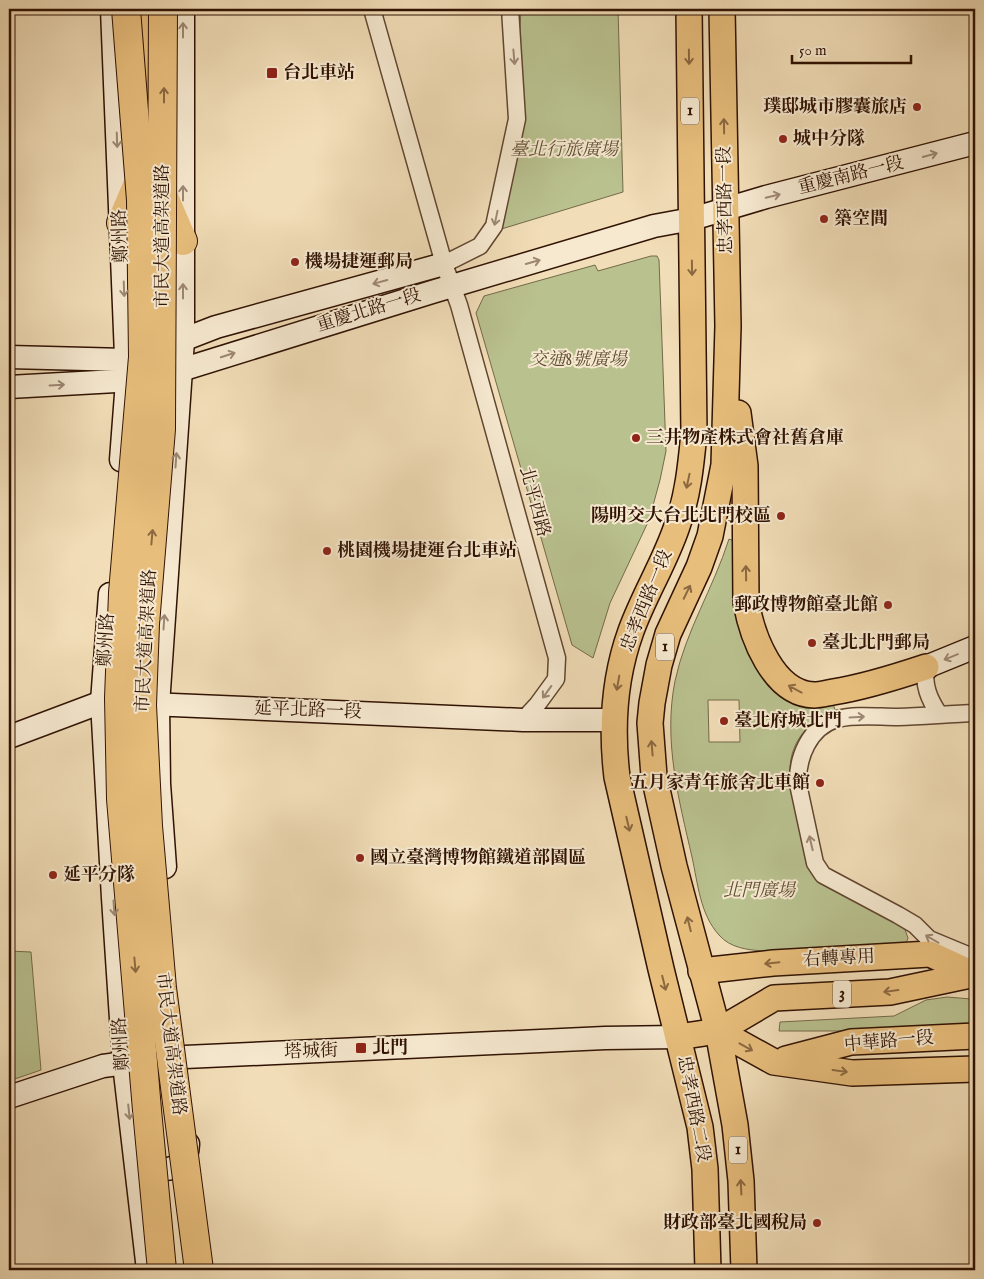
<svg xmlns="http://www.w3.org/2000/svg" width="984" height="1279" font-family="'IM FELL English','Noto Serif TC',serif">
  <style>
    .green { fill: #b9c18f; stroke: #746a49; fill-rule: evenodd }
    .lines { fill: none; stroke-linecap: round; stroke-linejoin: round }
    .street-casing { stroke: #604530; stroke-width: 19 }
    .secondary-casing { stroke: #301203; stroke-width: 25 }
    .primary-casing { stroke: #301203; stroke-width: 28 }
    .highway-casing { stroke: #301203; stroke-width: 30 }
    .street { stroke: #f6e9d0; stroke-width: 16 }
    .secondary { stroke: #f6e9d0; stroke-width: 22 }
    .primary { stroke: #e8be7c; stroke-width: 25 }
    .highway { stroke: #e8be7c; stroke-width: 28 }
    .highway-bridge-casing { stroke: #301203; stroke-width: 30; stroke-linecap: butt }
    .highway-bridge { stroke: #e8be7c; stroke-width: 28 }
    .oneway { stroke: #9d8874 }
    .oneway2 { stroke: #8c6840 }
    .poi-dot { fill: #8f2418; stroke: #f6e9d0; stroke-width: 2 }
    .labels { text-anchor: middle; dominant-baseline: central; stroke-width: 4; stroke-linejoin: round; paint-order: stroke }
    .shield { fill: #f6e9d0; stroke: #6b5240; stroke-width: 1 }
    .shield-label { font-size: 16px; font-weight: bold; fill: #301203 }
    .poi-label { font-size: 18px; font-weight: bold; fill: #301203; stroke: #f6e9d0; text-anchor: start }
    .park-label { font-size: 18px; font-style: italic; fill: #604f34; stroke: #f6e9d0 }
    .street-label { font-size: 18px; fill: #301203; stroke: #f6e9d0 }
  </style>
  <rect width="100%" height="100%" fill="#f1ddb7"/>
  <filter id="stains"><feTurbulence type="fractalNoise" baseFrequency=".004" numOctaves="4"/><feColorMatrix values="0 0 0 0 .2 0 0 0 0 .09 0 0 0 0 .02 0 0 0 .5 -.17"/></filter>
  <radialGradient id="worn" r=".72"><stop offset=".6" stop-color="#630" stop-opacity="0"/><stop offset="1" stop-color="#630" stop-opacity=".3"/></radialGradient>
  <g class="green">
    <path d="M521,9H618L623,192L485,234L516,108Z"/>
    <path d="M651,256H657L659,260L666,451L660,480L649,520L610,603L593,658L572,645L476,313L484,296L595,265L598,271Z"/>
    <path d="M729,539L734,541L759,664L832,700L835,710C804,722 785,749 791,783L812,866L904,927L908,938L905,946L764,951C748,950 730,948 719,935C700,914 698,884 692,857C679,800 663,741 675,681C686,630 713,589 729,539ZM708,700H739L740,742H709Z"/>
    <path d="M9,951L31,952L41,1070L9,1081Z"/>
    <path d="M947,997L971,999L975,1001V1026L884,1031H779L780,1022L894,1016L926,1000Z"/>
  </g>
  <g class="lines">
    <g class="street-casing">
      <g id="street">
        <path d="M372,9L444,264L459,305L557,658L556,679L537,705L523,720"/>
        <path d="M444,264L480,246L494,226L517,119L510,9"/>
        <path d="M926,667C923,685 929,699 939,714"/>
        <path d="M975,713C950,714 924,716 898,717C878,717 856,714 837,719C809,727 797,758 798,784L815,863L823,875L898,915L915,925L929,939L970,956L975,961"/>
      </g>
    </g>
    <g class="secondary-casing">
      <g id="secondary">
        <path d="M112,9L127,381L121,460"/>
        <path d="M172,344L216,327L444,264"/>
        <path d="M9,357L126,360L139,356"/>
        <path d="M9,387L152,379L432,292L654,226L692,219L766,197L975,143"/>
        <path d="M110,594L102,702L113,898L124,1064L148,1270"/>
        <path d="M926,667L975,647"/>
        <path d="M9,737L102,702L523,720H614"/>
        <path d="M165,867L159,784L158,705L183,340V9"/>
        <path d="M9,1097L103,1066L163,1058L605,1038L678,1037"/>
        <path d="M139,1157C157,1175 187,1174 188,1144"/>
      </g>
    </g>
    <g class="primary-casing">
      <g id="primary">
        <path d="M689,9L694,433C691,464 688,496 677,526C665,562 644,595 631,631C614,678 611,727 617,777L661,969L700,1127L705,1169L708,1270"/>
        <path d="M722,9L728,326L724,465L710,536L699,567L668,634L659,665L652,703L650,723L654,776L674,866L718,1031L735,1125L741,1181L744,1270"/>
        <path d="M738,413L745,466L746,602C752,636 773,694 814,695C820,695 827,693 833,692C865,687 896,677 926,667"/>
        <path d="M701,971L773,963L930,954L973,974"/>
        <path d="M718,1031L774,1062L852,1073L975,1069"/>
        <path d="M678,1037L718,1031L774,998L890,992L975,974"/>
        <path d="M786,1059L851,1042L975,1036"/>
      </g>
    </g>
    <g class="highway-casing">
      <g id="highway">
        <path d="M144,9L147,122"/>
        <path d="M161,190L183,241"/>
        <path d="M121,223L142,174"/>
      </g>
    </g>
    <use href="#street" class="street"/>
    <use href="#secondary" class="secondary"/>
    <use href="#primary" class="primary"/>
    <use href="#highway" class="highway"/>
    <g class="highway-bridge-casing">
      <g id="highway-bridge">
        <path d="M126,9L141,200L143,357L123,593L119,698L121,799L147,1110L162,1270"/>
        <path d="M163,9L161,429L145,624L142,705L148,826L162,988L199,1270"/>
      </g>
    </g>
    <use href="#highway-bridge" class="highway-bridge"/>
  </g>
  <defs><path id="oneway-shaft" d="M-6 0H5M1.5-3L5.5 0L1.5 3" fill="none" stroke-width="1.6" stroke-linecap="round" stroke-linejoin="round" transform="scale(1.25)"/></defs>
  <g class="oneway">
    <use href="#oneway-shaft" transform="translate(183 30) rotate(-90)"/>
    <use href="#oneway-shaft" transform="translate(514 57) rotate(85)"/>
    <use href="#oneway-shaft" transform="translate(117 140) rotate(88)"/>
    <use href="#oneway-shaft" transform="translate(930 155) rotate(-15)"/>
    <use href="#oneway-shaft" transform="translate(183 193) rotate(-90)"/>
    <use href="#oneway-shaft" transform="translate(773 196) rotate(-14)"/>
    <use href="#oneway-shaft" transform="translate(496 218) rotate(102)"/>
    <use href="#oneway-shaft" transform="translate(533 262) rotate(-16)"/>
    <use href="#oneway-shaft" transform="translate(380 282) rotate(165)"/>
    <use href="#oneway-shaft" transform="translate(124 289) rotate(88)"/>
    <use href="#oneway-shaft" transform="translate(183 291) rotate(-90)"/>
    <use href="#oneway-shaft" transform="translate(228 355) rotate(-18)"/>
    <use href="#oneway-shaft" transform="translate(57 385) rotate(-3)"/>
    <use href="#oneway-shaft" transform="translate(176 460) rotate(-86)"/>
    <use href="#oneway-shaft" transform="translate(164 622) rotate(-86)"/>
    <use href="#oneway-shaft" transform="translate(951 657) rotate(158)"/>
    <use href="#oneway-shaft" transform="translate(547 692) rotate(126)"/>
    <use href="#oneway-shaft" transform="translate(857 717) rotate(-3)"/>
    <use href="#oneway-shaft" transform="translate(811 843) rotate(-103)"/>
    <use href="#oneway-shaft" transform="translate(114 908) rotate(86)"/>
    <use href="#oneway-shaft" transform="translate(932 939) rotate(-150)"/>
    <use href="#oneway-shaft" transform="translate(129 1112) rotate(84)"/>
  </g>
  <g class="oneway2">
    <use href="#oneway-shaft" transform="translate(689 57) rotate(89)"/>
    <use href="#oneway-shaft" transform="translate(164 95) rotate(-90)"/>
    <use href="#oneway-shaft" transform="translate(724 126) rotate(-91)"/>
    <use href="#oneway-shaft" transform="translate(692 268) rotate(89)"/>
    <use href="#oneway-shaft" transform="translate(688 481) rotate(102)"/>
    <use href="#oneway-shaft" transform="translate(152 537) rotate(-85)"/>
    <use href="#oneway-shaft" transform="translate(746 573) rotate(-91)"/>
    <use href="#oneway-shaft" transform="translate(687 592) rotate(-64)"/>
    <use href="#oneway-shaft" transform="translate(618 683) rotate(100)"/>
    <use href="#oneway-shaft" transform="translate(795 689) rotate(-152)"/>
    <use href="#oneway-shaft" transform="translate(652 748) rotate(-95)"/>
    <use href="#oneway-shaft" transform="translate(628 824) rotate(77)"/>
    <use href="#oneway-shaft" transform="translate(689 924) rotate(-104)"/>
    <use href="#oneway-shaft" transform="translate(772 963) rotate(174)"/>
    <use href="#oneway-shaft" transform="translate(135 965) rotate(85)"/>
    <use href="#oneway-shaft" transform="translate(664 983) rotate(76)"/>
    <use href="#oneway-shaft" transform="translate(891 991) rotate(172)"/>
    <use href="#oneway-shaft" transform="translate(746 1047) rotate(29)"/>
    <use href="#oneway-shaft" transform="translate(840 1071) rotate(8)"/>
    <use href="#oneway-shaft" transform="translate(741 1187) rotate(-93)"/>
  </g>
  <g class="poi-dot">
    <rect x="266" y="67" width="12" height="12" rx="2.5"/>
    <circle cx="917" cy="107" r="5"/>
    <circle cx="783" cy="139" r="5"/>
    <circle cx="824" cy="219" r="5"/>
    <circle cx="295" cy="262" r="5"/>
    <circle cx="636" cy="438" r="5"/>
    <circle cx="781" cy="516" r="5"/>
    <circle cx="327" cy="551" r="5"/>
    <circle cx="888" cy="605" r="5"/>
    <circle cx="812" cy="643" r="5"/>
    <circle cx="724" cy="721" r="5"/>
    <circle cx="820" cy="783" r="5"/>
    <circle cx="360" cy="858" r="5"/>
    <circle cx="53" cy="875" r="5"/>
    <rect x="355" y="1042" width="12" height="12" rx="2.5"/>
    <circle cx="817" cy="1223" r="5"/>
  </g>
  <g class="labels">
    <g class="shield">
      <rect x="681" y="97.5" width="18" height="27" rx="4"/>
      <rect x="656" y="633.5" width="18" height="27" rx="4"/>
      <rect x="833" y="980.5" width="18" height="27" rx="4"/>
      <rect x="729" y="1136.5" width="18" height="27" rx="4"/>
    </g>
    <g class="shield-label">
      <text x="690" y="111">1</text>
      <text x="665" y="647">1</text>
      <text x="842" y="994">3</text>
      <text x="738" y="1150">1</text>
    </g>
    <g class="poi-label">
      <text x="283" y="73">台北車站</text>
      <text x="907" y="107" text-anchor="end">璞邸城市膠囊旅店</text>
      <text x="793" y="139">城中分隊</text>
      <text x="834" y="219">築空間</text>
      <text x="305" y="262">機場捷運郵局</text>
      <text x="646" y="438">三井物產株式會社舊倉庫</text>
      <text x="771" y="516" text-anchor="end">陽明交大台北北門校區</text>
      <text x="337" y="551">桃園機場捷運台北車站</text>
      <text x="878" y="605" text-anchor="end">郵政博物館臺北館</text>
      <text x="822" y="643">臺北北門郵局</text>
      <text x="734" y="721">臺北府城北門</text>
      <text x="810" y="783" text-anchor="end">五月家青年旅舍北車館</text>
      <text x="370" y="858">國立臺灣博物館鐵道部園區</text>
      <text x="63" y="875">延平分隊</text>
      <text x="372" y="1048">北門</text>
      <text x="807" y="1223" text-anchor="end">財政部臺北國稅局</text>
    </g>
    <g class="park-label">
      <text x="564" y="150">臺北行旅廣場</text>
      <text x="578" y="360">交通8號廣場</text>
      <text x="759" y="891">北門廣場</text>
    </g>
    <g class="street-label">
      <text transform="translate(851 176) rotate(-14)">重慶南路一段</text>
      <text transform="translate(726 200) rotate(-91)">忠孝西路一段</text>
      <text transform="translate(121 236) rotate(-92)">鄭州路</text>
      <text transform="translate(163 236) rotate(-90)">市民大道高架道路</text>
      <text transform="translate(369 311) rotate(-17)">重慶北路一段</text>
      <text transform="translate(534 502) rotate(75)">北平西路</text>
      <text transform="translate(647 601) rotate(-68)">忠孝西路一段</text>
      <text transform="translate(107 640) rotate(-86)">鄭州路</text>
      <text transform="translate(147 641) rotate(-87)">市民大道高架道路</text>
      <text transform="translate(308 711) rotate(2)">延平北路一段</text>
      <text transform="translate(839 959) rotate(-3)">右轉專用</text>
      <text transform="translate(889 1042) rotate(-5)">中華路一段</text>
      <text transform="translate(122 1044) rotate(-94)">鄭州路</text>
      <text transform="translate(170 1044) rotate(83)">市民大道高架道路</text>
      <text transform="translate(311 1052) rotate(-2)">塔城街</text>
      <text transform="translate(693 1109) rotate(79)">忠孝西路二段</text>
    </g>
  </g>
  <rect width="984" height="1279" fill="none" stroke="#f1ddb7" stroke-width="30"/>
  <rect x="10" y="10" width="964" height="1259" fill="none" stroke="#301203" stroke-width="2.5"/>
  <rect x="15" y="15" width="954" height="1249" fill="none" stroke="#301203"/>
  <path d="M792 55v8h119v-8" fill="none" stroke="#301203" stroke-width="2.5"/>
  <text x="799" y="55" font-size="15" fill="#301203" stroke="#f6e9d0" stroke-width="4" paint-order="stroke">50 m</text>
  <rect width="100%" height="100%" filter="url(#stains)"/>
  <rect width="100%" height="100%" fill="url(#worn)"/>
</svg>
